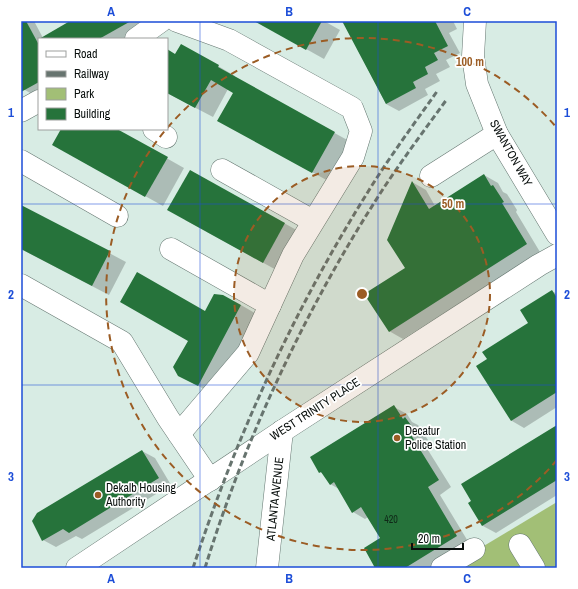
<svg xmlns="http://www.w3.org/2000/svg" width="578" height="589" font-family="'Archivo Narrow',sans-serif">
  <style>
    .green { fill: #a2bf76 }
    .shadow { fill: #0003 }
    .building { fill: #26733b }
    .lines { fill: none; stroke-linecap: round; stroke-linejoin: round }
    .minor-casing { stroke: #657771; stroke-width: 23 }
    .minor { stroke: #fff; stroke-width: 22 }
    .rail { stroke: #67746f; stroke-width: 3; stroke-dasharray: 6 3; stroke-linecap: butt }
    .grid { fill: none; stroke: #1d4ed8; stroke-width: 1; stroke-opacity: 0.55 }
    .ring { fill: none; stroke: #9b5c24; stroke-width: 2; stroke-dasharray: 7 5 }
    .poi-dot { fill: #9b5c24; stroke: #fff; stroke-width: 1.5 }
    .labels { text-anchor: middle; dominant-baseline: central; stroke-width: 3.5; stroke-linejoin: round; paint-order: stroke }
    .number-label { font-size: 10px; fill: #102818 }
    .street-label { font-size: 12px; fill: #090f0d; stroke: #fff }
    .poi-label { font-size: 12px; fill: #090f0d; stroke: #fff; text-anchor: start }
    .centre { fill: #9b5c24; stroke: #fff; stroke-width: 2 }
    .ring-label { font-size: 12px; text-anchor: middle; font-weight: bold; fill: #9b5c24; stroke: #fff; stroke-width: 3.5; stroke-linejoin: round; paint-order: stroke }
    .neatline { fill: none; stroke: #1d4ed8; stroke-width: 1.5 }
    .grid-label { font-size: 13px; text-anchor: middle; font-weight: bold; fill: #1d4ed8 }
  </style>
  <rect width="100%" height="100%" fill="#d8ece4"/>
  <path class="green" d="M557,502V568H447Z"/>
  <g class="shadow">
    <path d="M21,21H34L43,38L72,21H147L149,24L123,39H39V95L37,97L25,90L21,83Z"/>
    <path d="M256,21H324L340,30L324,59Z"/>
    <path d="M343,21H453L457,29L449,33L460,53L446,60L450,67L436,74L440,81L425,89L428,95L399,111L386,104Z"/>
    <path d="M167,50L176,55L218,66L235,76L234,78L351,142L330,182L236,130L234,93L228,89L213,117L167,93Z"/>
    <path d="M62,129H115L184,168L163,206L70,154Z"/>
    <path d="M190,171L302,233L280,272L185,220Z"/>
    <path d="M484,175L498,183L503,192L507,194L517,210L516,212L540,252L403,339L389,331L407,268L412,182L426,190L435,206Z"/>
    <path d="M21,206L126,262L109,295L21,249Z"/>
    <path d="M552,291L557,294V407L524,428L512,421L478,366L488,359L529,324Z"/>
    <path d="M241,305L258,315L215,395L178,375L205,312Z"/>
    <path d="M394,407L407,414L412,422L418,425L428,440L423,442L451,487L440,495L469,543L429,568H376L382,539L368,517L365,519L353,512L339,489L330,484L324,474L320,472Z"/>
    <path d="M557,426V495L496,533L483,526L469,503Z"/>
    <path d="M142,451L155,458L171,485L82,539L76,536L56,547L43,540Z"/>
  </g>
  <g class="building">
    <path d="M21,21H26L39,45V82L21,92Z"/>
    <path d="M70,21H131L99,39H39Z"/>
    <path d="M254,21H322L306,50Z"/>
    <path d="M342,21H435L448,46L434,53L438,60L425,67L428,74L413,82L416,88L386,104Z"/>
    <path d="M181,44L219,65L218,67L335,132L312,173L217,121L233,93L211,80L195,108L167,93V49L175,54Z"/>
    <path d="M61,129H117L168,157L145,197L52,145Z"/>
    <path d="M190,170L285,223L263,263L167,210Z"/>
    <path d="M484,174L491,186L493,185L504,202L502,203L527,244L389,332L364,294L405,268L387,240L412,181L429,209Z"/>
    <path d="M21,205L110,251L92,286L21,249Z"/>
    <path d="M137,272L205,311L214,294L223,295L241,305L198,386L178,376L173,367L188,341L120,302Z"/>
    <path d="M552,290L557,298V392L511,421L476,366L487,359L482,352L528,323L520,310Z"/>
    <path d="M394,405L403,419L405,417L416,432L411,435L439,480L428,487L457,536L405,568H375L364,548L380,538L361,507L352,513L334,482L330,485L321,472L319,473L310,457Z"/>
    <path d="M557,425V480L482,526L468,503L471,501L461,484Z"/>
    <path d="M142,450L159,478L69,533L63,529L42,541L32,521L37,513Z"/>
  </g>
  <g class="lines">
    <g class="minor-casing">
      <g id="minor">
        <path d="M177,21L229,40L352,108L361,131L353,157L293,255L248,353L179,434"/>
        <path d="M475,21L473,56L477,84L497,134L557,234"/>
        <path d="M136,39L161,21"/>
        <path d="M21,111L39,101"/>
        <path d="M154,129L166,137"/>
        <path d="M21,161L117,216"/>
        <path d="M222,170L313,221"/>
        <path d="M431,176L497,134"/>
        <path d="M171,249L270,305"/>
        <path d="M21,285L122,342L168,418L210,480"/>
        <path d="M520,545L534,568"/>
        <path d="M77,568L287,428L539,265L557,255"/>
        <path d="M267,568L282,431"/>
        <path d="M442,568L474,549"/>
      </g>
    </g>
    <use href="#minor" class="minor"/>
    <g class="rail">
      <path d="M193,568C236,437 293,312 366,195C388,159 414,124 438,90"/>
      <path d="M205,568C246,435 309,302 385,186C405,156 426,128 447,99"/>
    </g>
  </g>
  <path class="grid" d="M200,21V568M378,21V568M21,204H557M21,385H557"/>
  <circle cx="362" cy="294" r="128" fill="#9b5c24" fill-opacity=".12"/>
  <g class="ring">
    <circle cx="362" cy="294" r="128"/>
    <path d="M557 460A256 256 0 1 1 557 128"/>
  </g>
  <g class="poi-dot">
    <circle cx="397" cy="438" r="4"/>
    <circle cx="98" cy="495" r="4"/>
  </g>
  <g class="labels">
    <g class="number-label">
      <text x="391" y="519">420</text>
    </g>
    <g class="street-label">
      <text transform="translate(511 153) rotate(61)">SWANTON WAY</text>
      <text transform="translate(315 409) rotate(-33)">WEST TRINITY PLACE</text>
      <text transform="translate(275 499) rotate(-84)">ATLANTA AVENUE</text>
    </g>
    <g class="poi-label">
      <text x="405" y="431">Decatur<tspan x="405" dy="14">Police Station</tspan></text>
      <text x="106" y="488">Dekalb Housing<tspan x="106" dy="14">Authority</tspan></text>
    </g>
  </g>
  <circle cx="362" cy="294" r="6" class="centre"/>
  <g class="ring-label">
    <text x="470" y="66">100 m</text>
    <text x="453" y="208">50 m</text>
  </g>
  <rect width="578" height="589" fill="none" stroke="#ffffff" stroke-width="44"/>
  <rect x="38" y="38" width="130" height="92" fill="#ffffff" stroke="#9d9f9e"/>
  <rect x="46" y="51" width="20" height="6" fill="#ffffff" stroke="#9d9f9e"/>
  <text x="74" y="58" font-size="12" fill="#090f0d">Road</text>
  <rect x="46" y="71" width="20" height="6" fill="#67746f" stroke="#9d9f9e"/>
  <text x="74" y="78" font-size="12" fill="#090f0d">Railway</text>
  <rect x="46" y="88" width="20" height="12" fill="#a2bf76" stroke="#9d9f9e"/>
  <text x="74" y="98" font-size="12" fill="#090f0d">Park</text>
  <rect x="46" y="108" width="20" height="12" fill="#26733b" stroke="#9d9f9e"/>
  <text x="74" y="118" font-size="12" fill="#090f0d">Building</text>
  <path d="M412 543v6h51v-6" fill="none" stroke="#090f0d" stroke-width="2"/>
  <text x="418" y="543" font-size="12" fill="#090f0d" stroke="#ffffff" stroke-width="3" paint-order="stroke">20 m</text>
  <rect x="22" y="22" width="534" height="545" class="neatline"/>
  <g class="grid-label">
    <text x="111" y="16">A</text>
    <text x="289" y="16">B</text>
    <text x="467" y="16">C</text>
    <text x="11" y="117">1</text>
    <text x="567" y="117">1</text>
    <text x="11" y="299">2</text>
    <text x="567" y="299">2</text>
    <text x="11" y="481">3</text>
    <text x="567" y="481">3</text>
    <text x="111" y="583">A</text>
    <text x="289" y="583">B</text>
    <text x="467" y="583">C</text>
  </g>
</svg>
